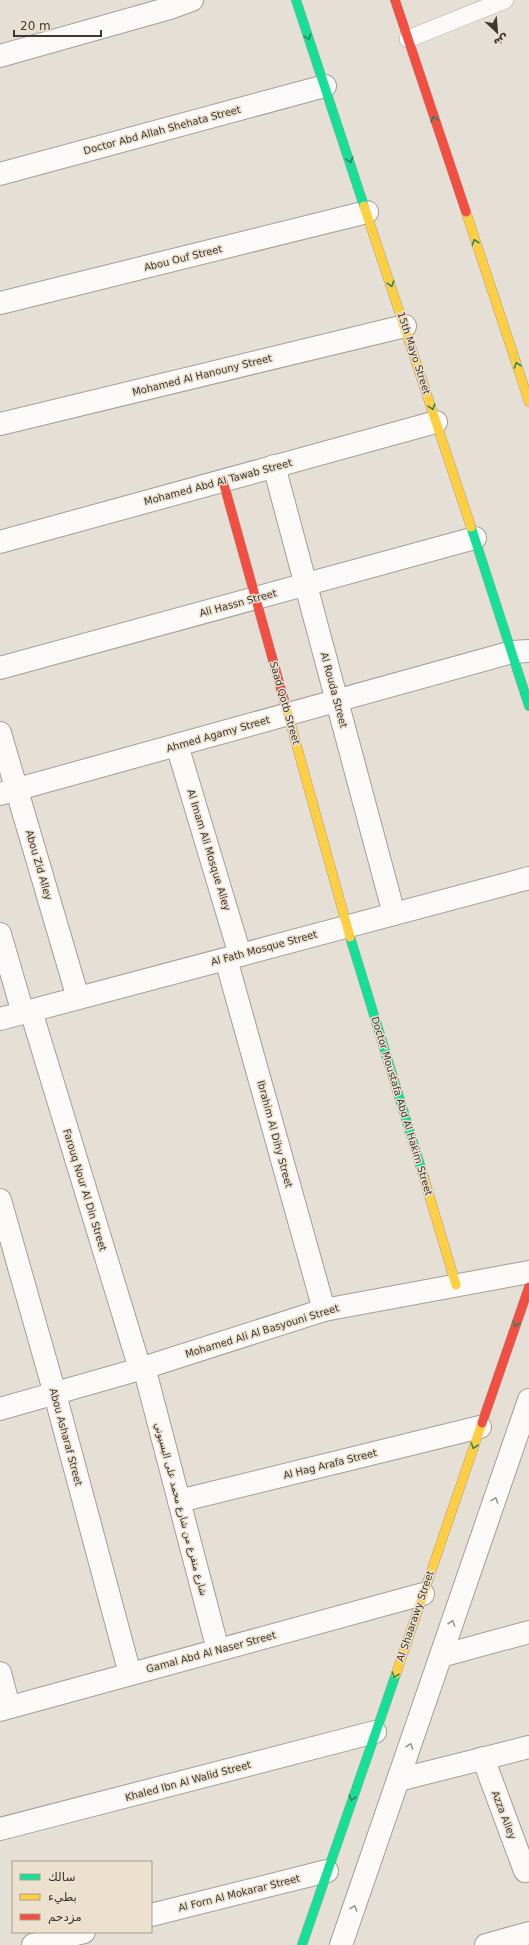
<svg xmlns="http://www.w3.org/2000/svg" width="529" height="1945" font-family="'DejaVu Sans','Noto Sans Arabic',sans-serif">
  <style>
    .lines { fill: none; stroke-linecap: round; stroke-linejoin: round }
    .lane-casing { stroke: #a49f97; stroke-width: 18 }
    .street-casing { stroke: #a49f97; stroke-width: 24 }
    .fast-casing { stroke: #a49f97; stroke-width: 10 }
    .slow-casing { stroke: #a49f97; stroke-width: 10 }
    .jam-casing { stroke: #a49f97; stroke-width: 10 }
    .lane { stroke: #fbfaf9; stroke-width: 17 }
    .street { stroke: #fbfaf9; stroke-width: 22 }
    .fast { stroke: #16e098; stroke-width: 9 }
    .slow { stroke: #ffcf43; stroke-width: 9 }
    .jam { stroke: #f24e42; stroke-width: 9 }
    .oneway { stroke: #2b845f }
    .oneway2 { stroke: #9c9995 }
    .labels { text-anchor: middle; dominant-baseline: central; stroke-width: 3; stroke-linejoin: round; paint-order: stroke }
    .street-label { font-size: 10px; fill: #3d3831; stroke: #ece0ce }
  </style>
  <rect width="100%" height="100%" fill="#e5dfd5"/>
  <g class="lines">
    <g class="lane-casing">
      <path id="lane" d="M408,39L505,0"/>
    </g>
    <g class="street-casing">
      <g id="street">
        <path d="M0,56L170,8L192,0"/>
        <path d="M0,174L325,86"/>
        <path d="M0,303L367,212"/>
        <path d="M0,424L405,326"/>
        <path d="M274,466L394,914"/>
        <path d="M0,542L436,422"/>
        <path d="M0,668L475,538"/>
        <path d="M0,733L78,998"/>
        <path d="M177,745L240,955"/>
        <path d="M0,794L512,652L529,651"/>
        <path d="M0,934L23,1013"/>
        <path d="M226,959L324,1310"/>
        <path d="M31,1011L140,1369"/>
        <path d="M0,1019L529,878"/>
        <path d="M0,1200L55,1394L130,1674"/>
        <path d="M144,1367L218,1650"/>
        <path d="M0,1409L140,1369L324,1310L529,1272"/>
        <path d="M179,1501L480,1427"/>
        <path d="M441,1656L529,1632"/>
        <path d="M0,1673L9,1707"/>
        <path d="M0,1710L423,1594"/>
        <path d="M483,1758L525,1871"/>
        <path d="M398,1780L529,1747"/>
        <path d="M0,1829L375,1732"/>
        <path d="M151,1915L327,1871"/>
        <path d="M33,1945L84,1932"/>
        <path d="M341,1945L529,1400"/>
        <path d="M486,1945L529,1933"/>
      </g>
    </g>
    <g class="fast-casing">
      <g id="fast">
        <path d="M296,0L364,206"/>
        <path d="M471,527L529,706"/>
        <path d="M350,937L424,1178"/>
        <path d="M302,1945L396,1674"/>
      </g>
    </g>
    <g class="slow-casing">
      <g id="slow">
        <path d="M364,206L471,527"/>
        <path d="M466,212L529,402"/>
        <path d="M284,700L350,937"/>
        <path d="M424,1178L456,1285"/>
        <path d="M396,1674L482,1423"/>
      </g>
    </g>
    <g class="jam-casing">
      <g id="jam">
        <path d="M395,0L466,212"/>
        <path d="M223,481L284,700"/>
        <path d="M482,1423L529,1287"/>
      </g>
    </g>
    <use href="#lane" class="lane"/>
    <use href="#street" class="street"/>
    <use href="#fast" class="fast"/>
    <use href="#slow" class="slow"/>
    <use href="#jam" class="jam"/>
  </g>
  <defs><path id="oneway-chevron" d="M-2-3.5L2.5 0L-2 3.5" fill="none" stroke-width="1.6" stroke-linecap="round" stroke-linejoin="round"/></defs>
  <g class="oneway">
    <use href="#oneway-chevron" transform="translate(308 37) rotate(72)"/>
    <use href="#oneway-chevron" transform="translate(434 119) rotate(-108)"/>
    <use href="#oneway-chevron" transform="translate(350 160) rotate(71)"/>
    <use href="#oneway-chevron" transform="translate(475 242) rotate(-109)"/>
    <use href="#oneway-chevron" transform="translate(391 284) rotate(72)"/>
    <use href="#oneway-chevron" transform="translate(517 365) rotate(-109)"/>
    <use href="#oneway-chevron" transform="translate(432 407) rotate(72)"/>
    <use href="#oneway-chevron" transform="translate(516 1324) rotate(109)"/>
    <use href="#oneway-chevron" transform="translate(474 1446) rotate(109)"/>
    <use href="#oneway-chevron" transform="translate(395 1675) rotate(109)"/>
    <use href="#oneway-chevron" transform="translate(352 1798) rotate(109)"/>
  </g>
  <g class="oneway2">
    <use href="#oneway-chevron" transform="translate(495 1500) rotate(-71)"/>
    <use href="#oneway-chevron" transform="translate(452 1623) rotate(-71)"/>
    <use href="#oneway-chevron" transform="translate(410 1746) rotate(-71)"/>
    <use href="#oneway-chevron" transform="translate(354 1908) rotate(-71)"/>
  </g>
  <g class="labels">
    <g class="street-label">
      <text transform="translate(162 130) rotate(-15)">Doctor Abd Allah Shehata Street</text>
      <text transform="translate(183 258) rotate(-14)">Abou Ouf Street</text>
      <text transform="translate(414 353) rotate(72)">15th Mayo Street</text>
      <text transform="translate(202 375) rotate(-14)">Mohamed Al Hanouny Street</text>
      <text transform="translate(218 482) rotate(-15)">Mohamed Abd Al Tawab Street</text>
      <text transform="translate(238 603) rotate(-15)">Ali Hassn Street</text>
      <text transform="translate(334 690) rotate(75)">Al Rouda Street</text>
      <text transform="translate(285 703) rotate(74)">Saad Qotb Street</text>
      <text transform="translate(218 734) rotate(-16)">Ahmed Agamy Street</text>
      <text transform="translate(209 850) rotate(73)">Al Imam Ali Mosque Alley</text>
      <text transform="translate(39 865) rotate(74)">Abou Zid Alley</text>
      <text transform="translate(264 948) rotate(-15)">Al Fath Mosque Street</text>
      <text transform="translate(402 1106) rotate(73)">Doctor Moustafa Abd Al Hakim Street</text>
      <text transform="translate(275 1134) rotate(75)">Ibrahim Al Dihy Street</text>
      <text transform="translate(85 1190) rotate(73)">Farouq Nour Al Din Street</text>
      <text transform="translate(262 1331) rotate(-17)">Mohamed Ali Al Basyouni Street</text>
      <text transform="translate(66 1437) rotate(75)">Abou Asharaf Street</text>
      <text transform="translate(330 1464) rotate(-14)">Al Hag Arafa Street</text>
      <text transform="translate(181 1509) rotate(75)">شارع متفرع من شارع محمد على البسيوني</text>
      <text transform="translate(415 1616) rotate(-71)">Al Shaarawy Street</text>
      <text transform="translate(211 1652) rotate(-15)">Gamal Abd Al Naser Street</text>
      <text transform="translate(188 1781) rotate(-15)">Khaled Ibn Al Walid Street</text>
      <text transform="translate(504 1815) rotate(69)">Azza Alley</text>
      <text transform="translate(239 1893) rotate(-14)">Al Forn Al Mokarar Street</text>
    </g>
  </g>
  <rect x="12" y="1861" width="140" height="72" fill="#ece0ce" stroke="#a69d8f"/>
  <rect x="20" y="1874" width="20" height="6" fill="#16e098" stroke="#a69d8f"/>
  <text x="48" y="1881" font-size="12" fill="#3d3831">سالك</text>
  <rect x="20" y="1894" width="20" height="6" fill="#ffcf43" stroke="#a69d8f"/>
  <text x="48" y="1901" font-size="12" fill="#3d3831">بطيء</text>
  <rect x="20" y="1914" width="20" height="6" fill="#f24e42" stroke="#a69d8f"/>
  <text x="48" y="1921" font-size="12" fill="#3d3831">مزدحم</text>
  <g transform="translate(497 32) rotate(154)" stroke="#ece0ce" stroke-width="3" paint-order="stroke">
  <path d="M0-3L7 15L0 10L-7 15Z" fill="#3d3831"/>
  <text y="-6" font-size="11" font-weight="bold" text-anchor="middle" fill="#3d3831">ش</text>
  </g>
  <path d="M14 30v6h87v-6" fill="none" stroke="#3d3831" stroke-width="2"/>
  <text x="20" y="30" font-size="12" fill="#3d3831" stroke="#ece0ce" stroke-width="3" paint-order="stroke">20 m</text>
</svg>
